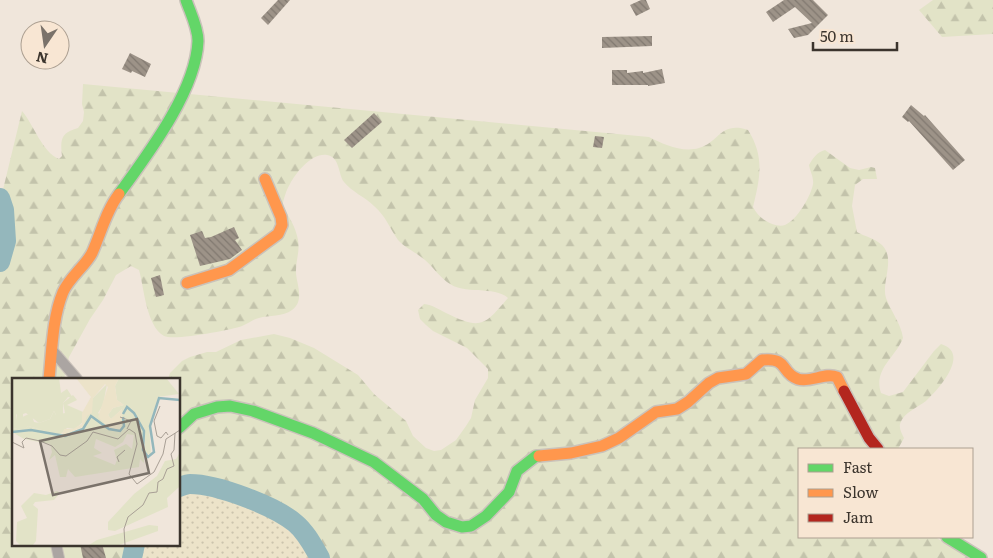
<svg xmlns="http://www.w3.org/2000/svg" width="993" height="558" font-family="Literata,serif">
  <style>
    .forest { fill: url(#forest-firs) }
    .sand { fill: url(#sand-dots) }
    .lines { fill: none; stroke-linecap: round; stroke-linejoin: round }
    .river { stroke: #94b7bc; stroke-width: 20 }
    .building { fill: url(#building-back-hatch) }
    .street-casing { stroke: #cac2ba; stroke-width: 12 }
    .fast-casing { stroke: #cac2ba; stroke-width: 14 }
    .slow-casing { stroke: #cac2ba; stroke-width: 14 }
    .jam-casing { stroke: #cac2ba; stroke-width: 14 }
    .street { stroke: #aba5a2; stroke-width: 10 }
    .fast { stroke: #63d668; stroke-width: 11 }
    .slow { stroke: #ff974d; stroke-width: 11 }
    .jam { stroke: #b3261e; stroke-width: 11 }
    .inset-river { fill: none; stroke: #94b7bc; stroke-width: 2.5 }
    .inset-road { fill: none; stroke: #a89f95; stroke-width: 1 }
    .view { fill: #7a726a; fill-opacity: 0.15; stroke: #7a726a; stroke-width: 2.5 }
    .inset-edge { fill: none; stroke: #3b342d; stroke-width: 2.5 }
  </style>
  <defs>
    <pattern id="forest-firs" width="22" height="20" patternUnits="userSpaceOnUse" patternTransform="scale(1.25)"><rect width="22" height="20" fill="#e2e3c7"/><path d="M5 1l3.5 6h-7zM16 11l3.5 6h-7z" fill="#c3c3ab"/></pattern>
    <pattern id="sand-dots" width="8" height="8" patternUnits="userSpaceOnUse" patternTransform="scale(1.25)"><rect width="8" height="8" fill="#ece3c9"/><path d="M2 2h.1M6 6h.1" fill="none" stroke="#cbc3ad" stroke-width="1.8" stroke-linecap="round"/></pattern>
    <pattern id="building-back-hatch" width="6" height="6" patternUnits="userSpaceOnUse" patternTransform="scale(1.25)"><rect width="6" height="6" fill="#9d9388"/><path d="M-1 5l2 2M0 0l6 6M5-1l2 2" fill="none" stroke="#817970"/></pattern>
  </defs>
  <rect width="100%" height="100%" fill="#f0e6db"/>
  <g class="forest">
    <path d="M933,0H993V34L942,37L919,10Z"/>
    <path d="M83,84L649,137C663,144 682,153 699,148C719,143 720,121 748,130C765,157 760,178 753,207C756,213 761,218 766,221C771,224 779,227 785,225C797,220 811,196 813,184C814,178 810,171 809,165C813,158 817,152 825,150L850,168L859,170L871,167L875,168L877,179H863L855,185L852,206L857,232C864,236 876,239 882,245C896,259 881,282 886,298C891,312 901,323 903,338C896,357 873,369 881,393L889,396L903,392L934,351L941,344C971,353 939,389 926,401C917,408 904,412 900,424C899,429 902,434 904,438L898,449H799V537H935L970,558H314C283,519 265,509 217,497C205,493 191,489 179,493V379H168L170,373L182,361L190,357L207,352H216L241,340L274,334L290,338L314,348L358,375L374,394L406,421L413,436L426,448L434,451L441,450L456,440L466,426L471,418L475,400L488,378V369L467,348L433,331L426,325L420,319L418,310L424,304C433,305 438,309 446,313C481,330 484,326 508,298C494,285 464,296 447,282C439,276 433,267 425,260C417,253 405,248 398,240C389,227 387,218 374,206C365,197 352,192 344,182C338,174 340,157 327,155C311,153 296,173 290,184C286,190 284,199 282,206C289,216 296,228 298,240C300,251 296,260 296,270C295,281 306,300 292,310C283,317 269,315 259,318C253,319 248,324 242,326C231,330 174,341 164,336C146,326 144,287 139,270L131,266L116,275L103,300L90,319L69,357L64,379H14V544H146L142,558H0V202L22,111C34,125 42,152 59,159L62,156C60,139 61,133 78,128L83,121L84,112L82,104Z"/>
  </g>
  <path class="sand" d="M185,491C243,497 278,512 314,558H142L146,544H179V493Z"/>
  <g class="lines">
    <g class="river">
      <path d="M0,198L4,210L6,241L0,262"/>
      <path d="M179,487C182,486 187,484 190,484C217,484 275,506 295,523C306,532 313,546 320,558"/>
      <path d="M132,558L135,544"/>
    </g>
  </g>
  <g class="building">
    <path d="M278,0H290L268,25L261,18Z"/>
    <path d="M641,0H646L650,9L636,16L630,5Z"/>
    <path d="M784,0H813L828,15L808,35L794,38L788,29L812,23L795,7L773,22L766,12Z"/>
    <path d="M652,36V46L602,48V37Z"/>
    <path d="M130,53L151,64L145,77L132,71L131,73L122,69Z"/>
    <path d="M662,69L665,83L648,86V85H612V70H627V73L643,71V73Z"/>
    <path d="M911,105L924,116L925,115L965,160L953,170L909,121L908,122L902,117Z"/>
    <path d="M374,113L382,122L352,148L344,140Z"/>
    <path d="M595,136L604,137L602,148L593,147Z"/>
    <path d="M234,227L239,238L235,240L242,250L230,259L200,266L190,235L202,231L205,238L211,237Z"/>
    <path d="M160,275L164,295L156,297L151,278Z"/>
    <path d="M80,544H102L106,558H83Z"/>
  </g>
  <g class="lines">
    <g class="street-casing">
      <g id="street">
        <path d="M52,350L77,379"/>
        <path d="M56,544L59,558"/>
      </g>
    </g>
    <g class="fast-casing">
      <g id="fast">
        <path d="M119,194C148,154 196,91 198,41C198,27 190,12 186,0"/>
        <path d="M179,428L194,414L217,407L230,406L253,411L313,433L374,462L423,499L436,515L446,522L462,527L471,526L486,516L509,492L517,471L536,456H539"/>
        <path d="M947,537L981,558"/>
      </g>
    </g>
    <g class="slow-casing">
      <g id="slow">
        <path d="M187,283L229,270L278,234L282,225L281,217L265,179"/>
        <path d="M49,379C52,351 52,319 63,292C69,278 86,265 92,253C101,233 106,211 119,194"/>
        <path d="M539,456L571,453L602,446L619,438L656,412L677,409L688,402L709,383L718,378L746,374L762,360C789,357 780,373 798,379C811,383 825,372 837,377L844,391"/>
      </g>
    </g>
    <g class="jam-casing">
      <path id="jam" d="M844,391L869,438L878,449"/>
    </g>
    <use href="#street" class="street"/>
    <use href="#fast" class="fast"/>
    <use href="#slow" class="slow"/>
    <use href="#jam" class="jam"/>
  </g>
  <g transform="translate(12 378)">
    <rect width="168" height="168" fill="#f0e6db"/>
    <path d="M107,0H154L167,16L146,19L137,48L139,76H133L132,52L119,30L110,31L99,41L96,37L101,30L112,27L105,22L103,8ZM61,17L65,22L55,27L71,34L72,43L63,51L55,50L48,57L16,48L11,52L0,50V38L4,36V42L19,35L22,44L27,45L38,41L42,33L44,37L53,35L51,25Z" fill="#e2e3c7"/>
    <path d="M0,0H47L49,15L55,11L61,20L56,19L51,25V37H44L42,33L38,41L27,45L14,35L11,36V41L4,42L5,36L0,40ZM95,6L91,27L86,35L108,52L110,31L118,29L124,36L132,54V85L128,81L127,89L63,99L56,91L54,99H48L43,77L37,82L40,74L38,66L12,61L0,54V50L11,52L16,48L49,57L70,50L81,20ZM115,56L122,57L120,71L114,66L102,72L105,82L103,87L81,78L90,75L82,70L84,61L103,69L111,64ZM167,76V109L155,120L156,129L103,153L96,152V144L122,116L145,98L153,83L164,81ZM45,113L48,115L42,122L23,124L21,127L26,131L24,163L21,167H8L4,163L5,144L15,140L9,128L22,115L34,117ZM137,147L146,148V153L107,167H77L85,162Z" fill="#e2e3c7" fill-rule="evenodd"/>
    <path d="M64,0H107L103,8L105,22L112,27L101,30L96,37L99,41L110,31L109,51H98L86,39L96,9L93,6L81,20L80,35L75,38L71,49L50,57L52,51H61L70,46V35L79,19Z" fill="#ece3c9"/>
    <path class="inset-river" d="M111,36L115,29L122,35L132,53L131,72L136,79L142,74L138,48L147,20L168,22M0,54L19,52L53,58L71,51L79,38L97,51L108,53L112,48L111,39"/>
    <path class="inset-road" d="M148,28L142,43L145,58L149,60L154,54L156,57M108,39L119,43L115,51M0,64L12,70L10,64L14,60L28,63L40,68L48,77L54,78L75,63L81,54L106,61L117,51L123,55L125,66L117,96L125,106L142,94L151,76L154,61L168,52M107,84L105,79L113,72M113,167L112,151L116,139L131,127L137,115L145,114L146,104L151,101L155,91L162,88L159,76L162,72L163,55"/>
    <path class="view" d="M125,41L137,95L41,117L28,63Z"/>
    <rect width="168" height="168" class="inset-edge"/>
  </g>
  <rect x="798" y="448" width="175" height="90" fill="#f8e6d3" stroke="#ac9f91"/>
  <rect x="808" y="464" width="25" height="8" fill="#63d668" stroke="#ac9f91"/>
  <text x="843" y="473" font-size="15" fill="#3b342d">Fast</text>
  <rect x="808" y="489" width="25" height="8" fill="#ff974d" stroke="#ac9f91"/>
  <text x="843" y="498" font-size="15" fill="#3b342d">Slow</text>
  <rect x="808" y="514" width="25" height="8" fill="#b3261e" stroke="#ac9f91"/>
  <text x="843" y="523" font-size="15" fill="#3b342d">Jam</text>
  <g transform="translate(45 45) rotate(193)"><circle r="24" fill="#f8e6d3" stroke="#ac9f91"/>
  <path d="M0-4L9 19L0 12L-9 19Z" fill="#7a726a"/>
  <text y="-8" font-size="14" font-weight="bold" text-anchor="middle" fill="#3b342d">N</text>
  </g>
  <path d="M813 42v8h84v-8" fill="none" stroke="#3b342d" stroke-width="2.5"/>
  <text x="820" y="42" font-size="15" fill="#3b342d" stroke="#f8e6d3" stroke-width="4" paint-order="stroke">50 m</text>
</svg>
